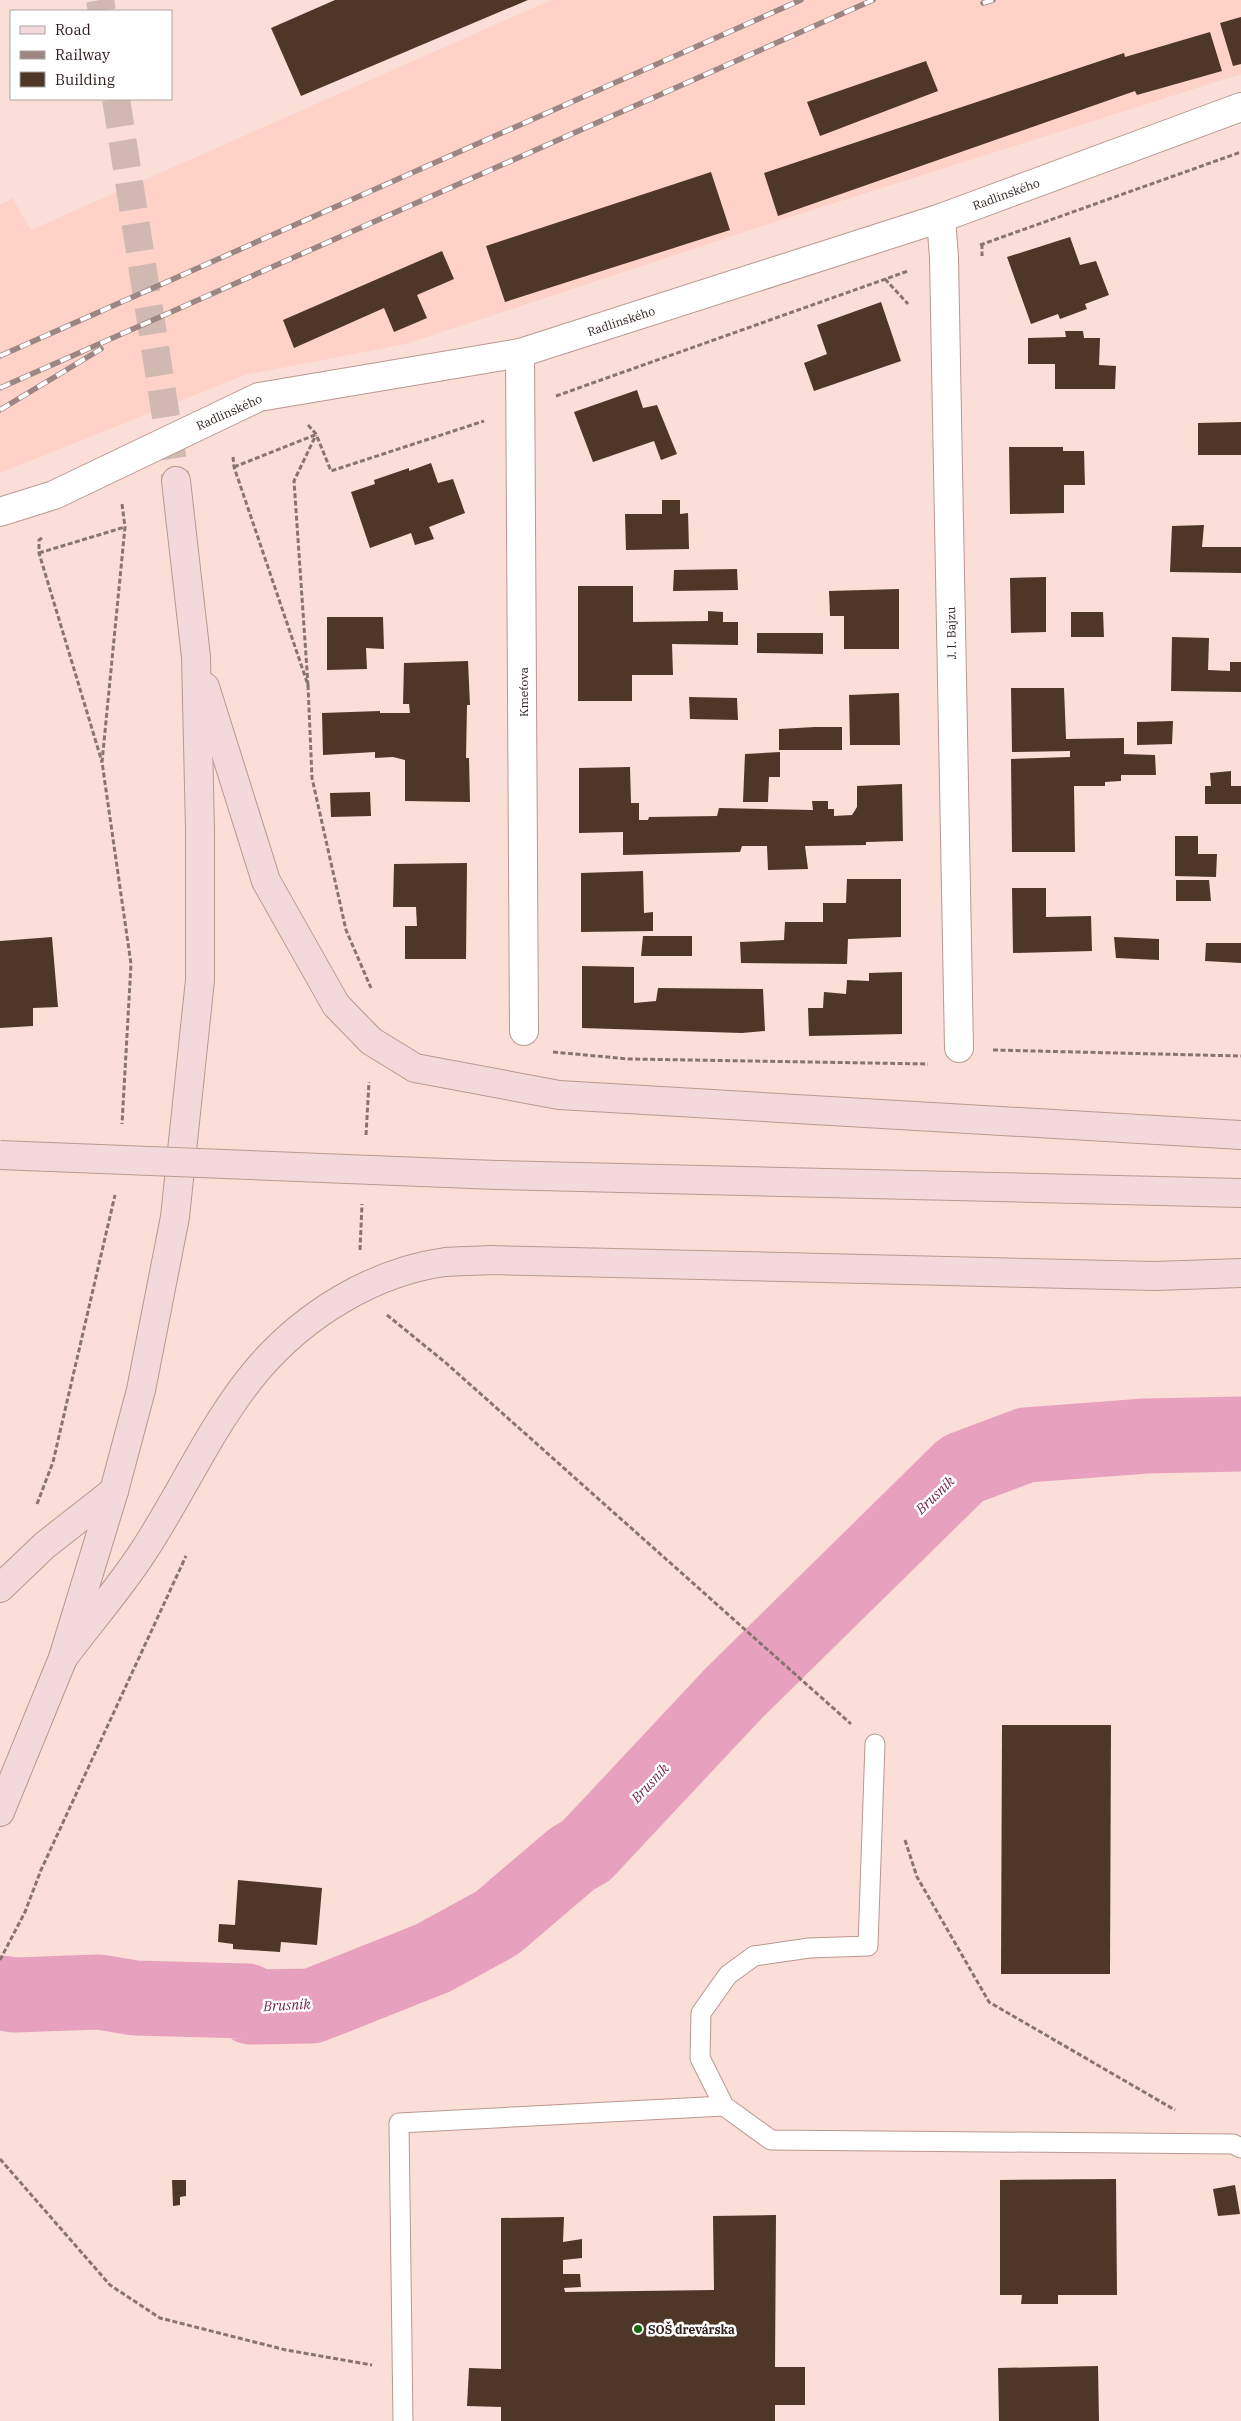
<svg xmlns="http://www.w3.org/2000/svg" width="1241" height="2421" font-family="'IBM Plex Serif',serif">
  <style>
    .built { fill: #fed2c7 }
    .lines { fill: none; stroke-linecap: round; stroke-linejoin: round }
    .river { stroke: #e8a0bf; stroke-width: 75 }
    .building { fill: #4e3726 }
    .secondary-tunnel { stroke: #d1b8b1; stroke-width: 28; stroke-dasharray: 28 14; stroke-linecap: butt }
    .service-casing { stroke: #ba9890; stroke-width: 21 }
    .minor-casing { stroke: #ba9890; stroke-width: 30 }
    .secondary-casing { stroke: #ba9890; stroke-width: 30 }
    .path { stroke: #897570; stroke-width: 3; stroke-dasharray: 5 2.5; stroke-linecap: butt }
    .service { stroke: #fff; stroke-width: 19 }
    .minor { stroke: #fff; stroke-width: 28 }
    .secondary { stroke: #f4d9dc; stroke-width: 28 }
    .rail-casing { stroke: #9c8681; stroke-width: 5.5 }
    .rail { stroke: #fff; stroke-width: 4; stroke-dasharray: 11; stroke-linecap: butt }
    .secondary-bridge-casing { stroke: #ba9890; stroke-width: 30; stroke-linecap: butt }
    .secondary-bridge { stroke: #f4d9dc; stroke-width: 28 }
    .poi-dot { fill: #14690d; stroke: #fff; stroke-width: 2 }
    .labels { text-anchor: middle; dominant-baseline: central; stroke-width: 5; stroke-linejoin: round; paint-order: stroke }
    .street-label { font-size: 12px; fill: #2b1e1b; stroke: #fff }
    .poi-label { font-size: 12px; font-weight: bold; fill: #2b1e1b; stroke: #fff; text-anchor: start }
    .water-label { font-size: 14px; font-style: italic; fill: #701e49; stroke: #fff }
  </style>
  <rect width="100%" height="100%" fill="#fbded7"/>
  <path class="built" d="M551,0H1241V74L762,226L406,344L245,375L0,473V205L12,198L31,230Z"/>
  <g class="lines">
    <path class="river" d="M0,1993L15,1995L99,1992L135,1998L247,2001L251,2007L312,2006L433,1958L497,1923L572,1859L586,1851L734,1693L962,1469L1026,1445L1146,1436L1241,1434"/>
  </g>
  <g class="building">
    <path d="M335,0H528L301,96L271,28Z"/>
    <path d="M1241,17V64L1233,66L1220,23Z"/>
    <path d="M1210,32L1222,71L1137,95L1135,91L778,216L764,173L1124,53L1125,57Z"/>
    <path d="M926,61L938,91L820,136L807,102Z"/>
    <path d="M711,172L730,230L505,302L486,246Z"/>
    <path d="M1070,237L1080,265L1096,261L1109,295L1085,304L1087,309L1060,319L1058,314L1031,324L1007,257Z"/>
    <path d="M442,251L454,279L417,295L427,318L394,332L384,308L294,348L283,320Z"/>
    <path d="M881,302L901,361L814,391L804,363L827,354L817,325Z"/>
    <path d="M1065,331H1083L1084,338H1100L1099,365L1116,366L1115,389H1055V364H1028V338L1066,337Z"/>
    <path d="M637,390L643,408L657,405L677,454L661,460L654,441L593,462L574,412Z"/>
    <path d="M1241,422V455H1198V423Z"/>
    <path d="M1009,447H1063V451H1084L1085,485H1064V513L1010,514Z"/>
    <path d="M431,463L438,483L453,479L465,513L429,527L434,539L415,545L411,533L370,548L351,492L375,484L374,480L409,468V471Z"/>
    <path d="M662,500H680V514L688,513L689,549L626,550L625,514H662Z"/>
    <path d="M1204,525L1202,547H1241V573L1170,572L1172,526Z"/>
    <path d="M737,569L738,590L673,591L674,570Z"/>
    <path d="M1046,577V632L1011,633L1010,578Z"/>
    <path d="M578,586H633V622L708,621V611L723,612V622H738V645L672,644L673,675H632V701H578Z"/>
    <path d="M899,589V649H844V616H830L829,591Z"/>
    <path d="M1071,612H1103L1104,637H1071Z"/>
    <path d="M327,617H383L384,649L366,648L367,669L327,670Z"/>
    <path d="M757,633H823V654L757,653Z"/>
    <path d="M1172,637L1209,638L1208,670L1230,671V662H1241V692L1171,691Z"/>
    <path d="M468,661L470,705H467L466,758H469L470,802L405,801V760L393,757L375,758V752L323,755L322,713L380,711V713H410L409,704H403L404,663Z"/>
    <path d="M1011,688H1064L1066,739L1124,738V754L1155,755L1156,775H1121V781L1105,782V786H1074L1075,852H1012L1011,759L1070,757V751L1012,752Z"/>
    <path d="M899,693L900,745H850L849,695Z"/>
    <path d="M689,697L737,698L738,720L690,719Z"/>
    <path d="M1173,721L1172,744L1137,745V722Z"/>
    <path d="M815,727H842V750H779V729Z"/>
    <path d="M780,752V777H769L768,802H743L745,754Z"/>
    <path d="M630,767L631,803H639V820H648L649,817L717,816L719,808L813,810L812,801H828V809H834V816L852,815L857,807V786L902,784L903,841L866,842V845L805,846L808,869L768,870L767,846H742L740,852L623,855V832L579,833V768Z"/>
    <path d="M1231,771V786H1241V804H1205V786H1211L1210,773Z"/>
    <path d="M370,792L371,816L331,817L330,793Z"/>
    <path d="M1175,836H1198V854H1217L1216,877L1175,876Z"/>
    <path d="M467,863L466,959H405V926H417L416,907H393L394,864Z"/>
    <path d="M643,871L644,913L653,912V931L581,932V873Z"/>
    <path d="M847,879H901V937L848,939L847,964L741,963L740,942L784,940L785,922H823V903H846Z"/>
    <path d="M1176,880H1209L1211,901H1176Z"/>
    <path d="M1012,888H1046V917L1091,916L1092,951L1013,953Z"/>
    <path d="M643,936H692V956H641Z"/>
    <path d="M52,937L58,1007L33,1008V1026L0,1028V941Z"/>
    <path d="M1114,937L1159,939V960L1116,958Z"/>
    <path d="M1206,943H1241V963L1205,961Z"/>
    <path d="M582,966L634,967V1003L656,1001L658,988L763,989L765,1031L742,1033L582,1028Z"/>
    <path d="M902,972V1034L809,1036L808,1008H823L824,992L846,994L847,980L869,981V973Z"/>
    <path d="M1002,1725H1111L1110,1974H1001Z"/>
    <path d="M238,1880L322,1888L317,1945L281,1942L280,1952L233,1949V1944L218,1942L219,1924L235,1925Z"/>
    <path d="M1116,2179L1117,2295H1058V2304H1021L1022,2295H1000V2180Z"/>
    <path d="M172,2180H186V2196L180,2197V2205L173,2206Z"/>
    <path d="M1235,2185L1240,2214L1218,2216L1213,2189Z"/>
    <path d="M776,2215L775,2367H805V2405H775V2421H501V2407L467,2406L469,2368L501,2369V2218L564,2217L563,2242L582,2239V2258L563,2260V2274H580L581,2287L564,2288L565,2292L714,2290L713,2216Z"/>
    <path d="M1098,2366L1099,2421H999L998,2368Z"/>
  </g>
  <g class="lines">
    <g class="secondary-tunnel">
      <path d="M100,0L102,11"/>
      <path d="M116,99L176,481"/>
    </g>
    <g class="service-casing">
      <g id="service">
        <path d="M875,1744L868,1946L809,1948L754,1956L728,1975L701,2013L700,2058L724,2106L771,2140L1233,2144L1241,2148"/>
        <path d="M403,2421L399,2123L724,2106"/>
      </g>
    </g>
    <g class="minor-casing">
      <g id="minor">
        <path d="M941,218L944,258L959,1048"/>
        <path d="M520,353L524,1031"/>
        <path d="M0,512L54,495L259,397L520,353L941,218L1241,107"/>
      </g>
    </g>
    <g class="secondary-casing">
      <g id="secondary">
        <path d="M205,687L266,881L336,1005L371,1041L415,1068L559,1095L1241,1135"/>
        <path d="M496,1175L1241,1193"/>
        <path d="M0,1588L45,1545L114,1491"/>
        <path d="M63,1658C89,1623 119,1589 143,1552C182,1493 212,1423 258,1369C304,1315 373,1272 445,1262C460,1261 475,1261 490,1260L1155,1276L1241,1273"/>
        <path d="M0,1812L63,1658L114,1491L141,1390L175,1217L200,980V830L196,657L176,481"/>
      </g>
    </g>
    <g class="path">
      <path d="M982,244V256"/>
      <path d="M980,245L1241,152"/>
      <path d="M885,279L908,304"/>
      <path d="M556,396L908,271"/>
      <path d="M308,425L316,434L331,471L484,421"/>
      <path d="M233,457L234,467L308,685L294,481L316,435"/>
      <path d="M234,467L315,435"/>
      <path d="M122,504L125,527L102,762L131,964L122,1124"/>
      <path d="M42,538L39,540V553L102,762"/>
      <path d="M39,553L125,527"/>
      <path d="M308,685L312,778L346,930L371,988"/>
      <path d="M993,1050L1241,1056"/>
      <path d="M553,1052L629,1059L928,1064"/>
      <path d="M366,1135L369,1082"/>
      <path d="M360,1250L362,1204"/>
      <path d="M387,1315L446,1363L851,1724"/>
      <path d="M37,1504L53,1462L115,1195"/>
      <path d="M905,1840L917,1877L989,2002L1175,2110"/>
      <path d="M0,1960L25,1912L41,1870L186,1556"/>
      <path d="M0,2159L110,2285L160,2318L286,2350L372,2365"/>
    </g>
    <use href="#service" class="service"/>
    <use href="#minor" class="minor"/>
    <use href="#secondary" class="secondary"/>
    <g class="rail-casing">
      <g id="rail">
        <path d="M983,3L993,0"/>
        <path d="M0,356L801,0"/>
        <path d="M0,388L873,0"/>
        <path d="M0,410L101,349"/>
      </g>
    </g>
    <use href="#rail" class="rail"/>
    <g class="secondary-bridge-casing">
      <path id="secondary-bridge" d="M0,1155L496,1175"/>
    </g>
    <use href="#secondary-bridge" class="secondary-bridge"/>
  </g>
  <circle class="poi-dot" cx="638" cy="2329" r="5"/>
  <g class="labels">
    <g class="street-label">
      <text transform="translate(1006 194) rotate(-20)">Radlinského</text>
      <text transform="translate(621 321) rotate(-18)">Radlinského</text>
      <text transform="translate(229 412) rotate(-24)">Radlinského</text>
      <text transform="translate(951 633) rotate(-91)">J. I. Bajzu</text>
      <text transform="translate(523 692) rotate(-90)">Kmeťova</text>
    </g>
    <g class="poi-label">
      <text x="648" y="2329">SOŠ drevárska</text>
    </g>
    <g class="water-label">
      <text transform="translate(935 1495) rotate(-44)">Brusník</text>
      <text transform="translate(650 1783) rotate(-47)">Brusník</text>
      <text transform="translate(287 2005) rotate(-3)">Brusník</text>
    </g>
  </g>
  <rect x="10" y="10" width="162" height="90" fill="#ffffff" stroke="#aaa5a4"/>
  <rect x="20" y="26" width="25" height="8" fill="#f4d9dc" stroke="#aaa5a4"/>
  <text x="55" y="35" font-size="15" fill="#2b1e1b">Road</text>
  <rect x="20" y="51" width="25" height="8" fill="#9c8681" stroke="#aaa5a4"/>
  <text x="55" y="60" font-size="15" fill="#2b1e1b">Railway</text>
  <rect x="20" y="72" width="25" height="15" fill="#4e3726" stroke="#aaa5a4"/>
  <text x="55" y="85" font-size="15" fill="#2b1e1b">Building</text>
</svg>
